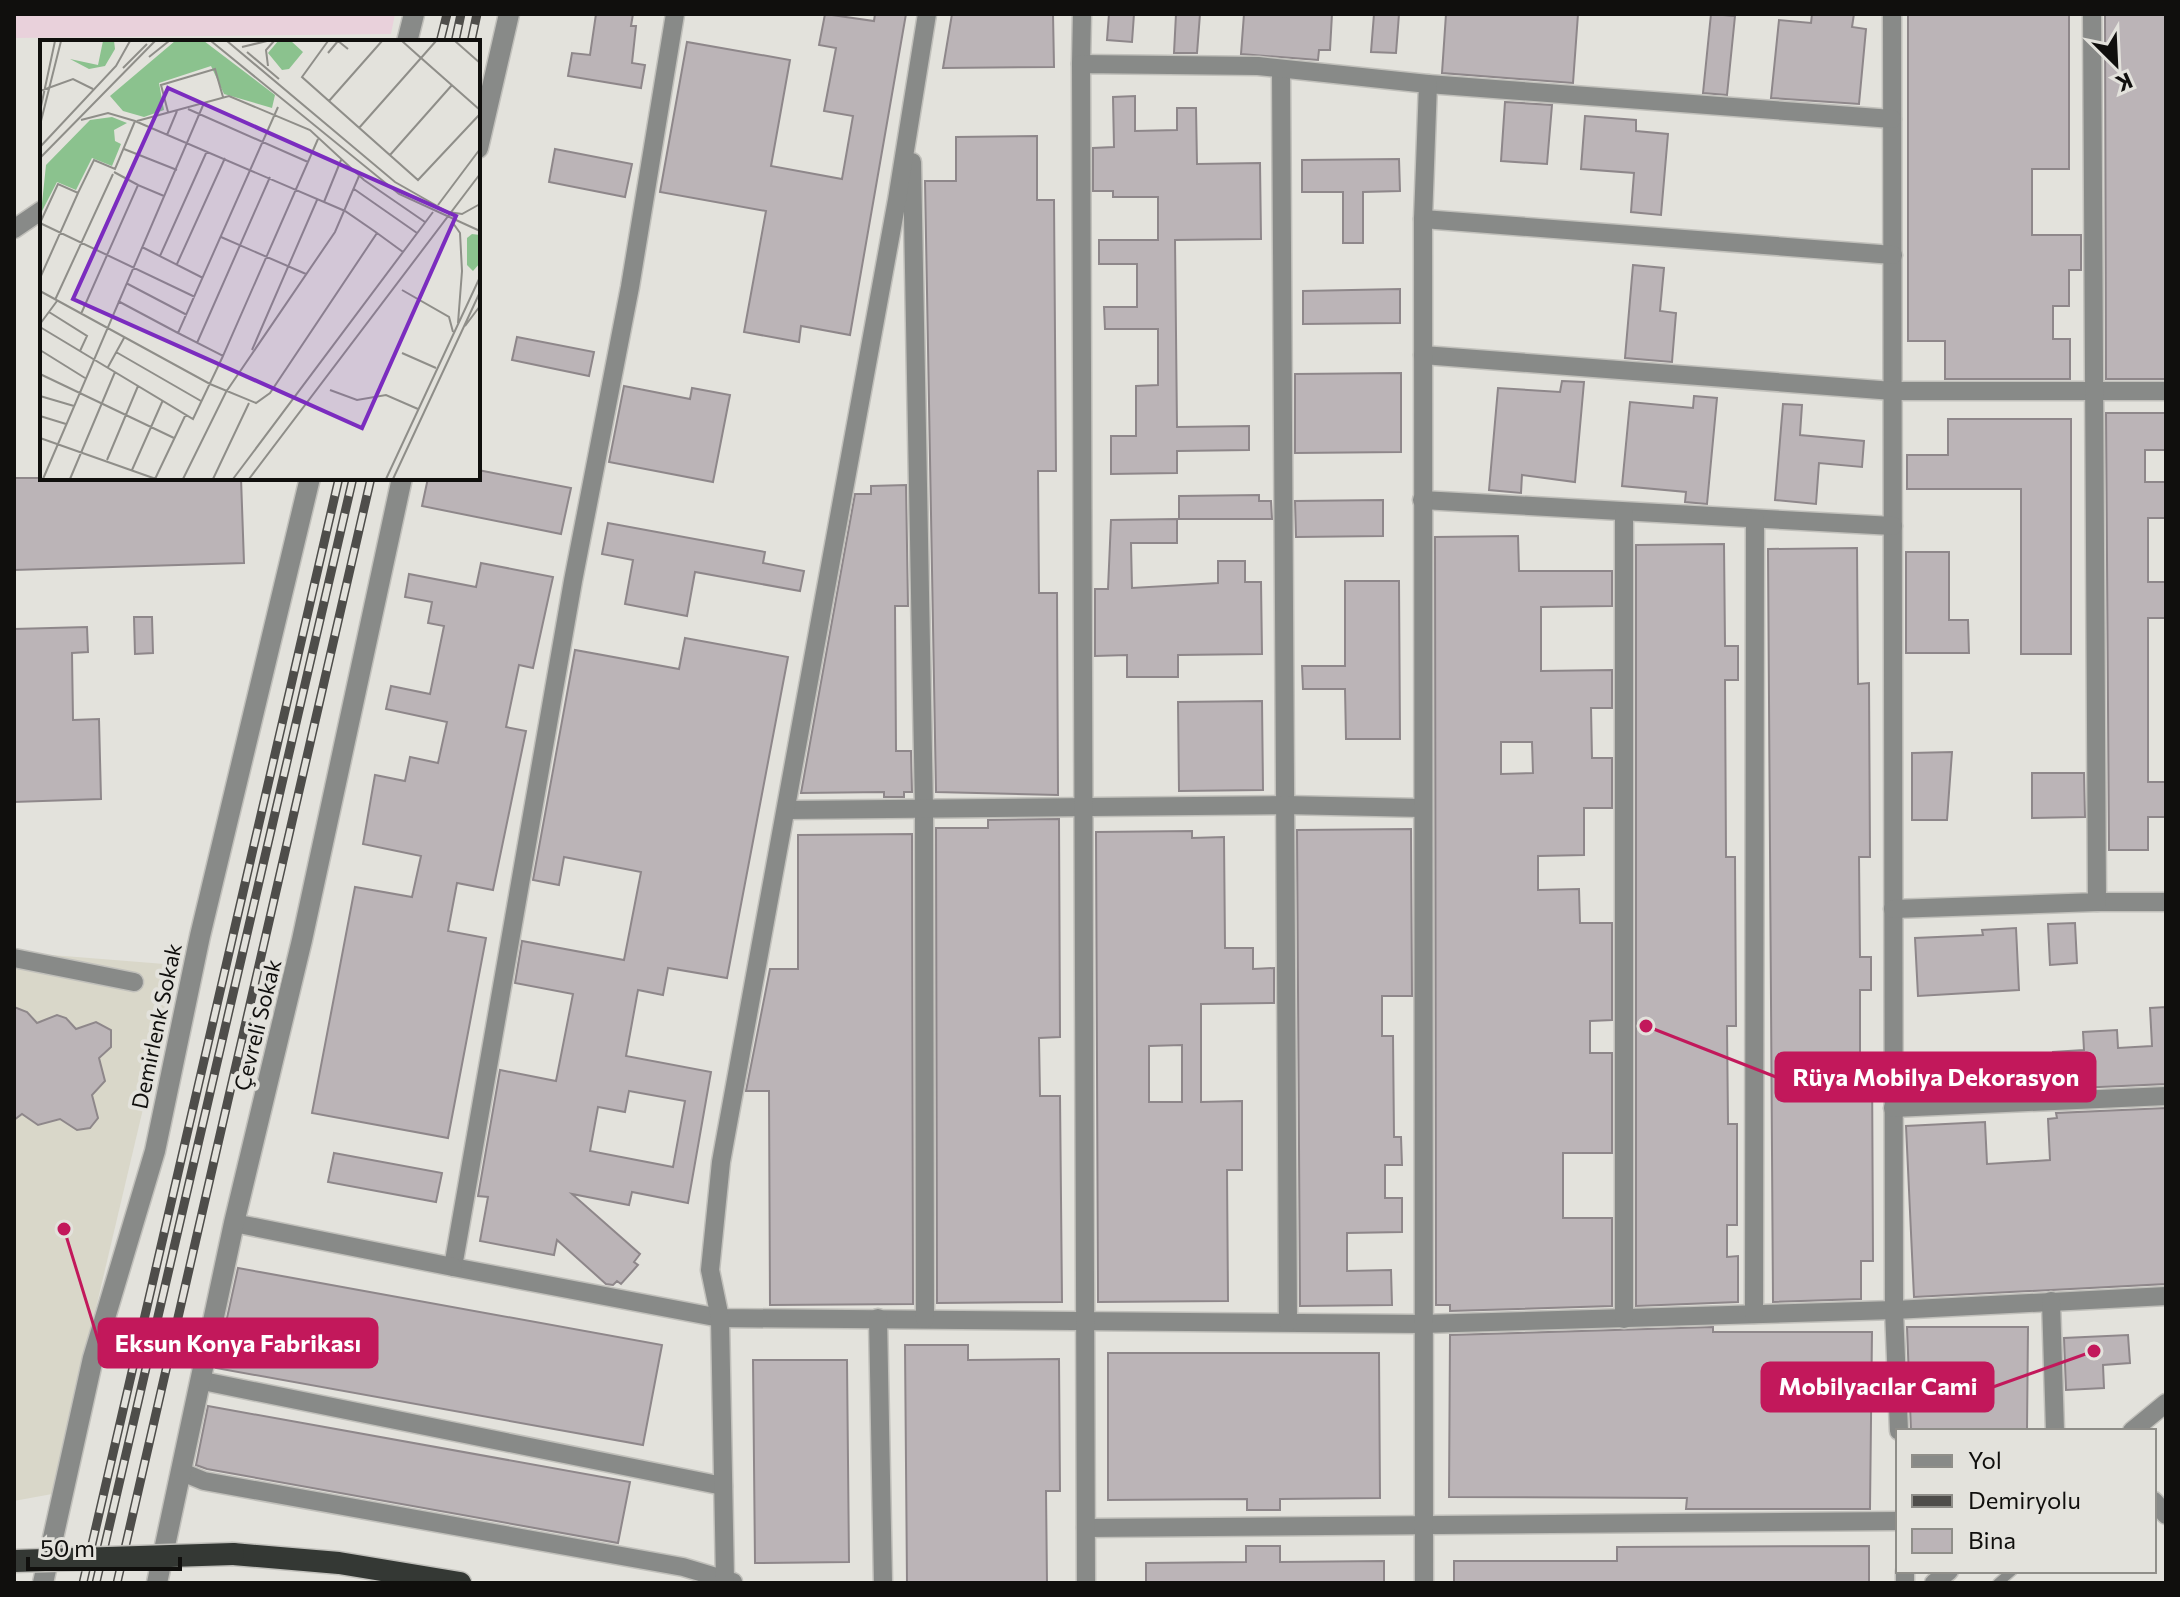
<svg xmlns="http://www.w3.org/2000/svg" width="2180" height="1597" font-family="Commissioner,sans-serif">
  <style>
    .commercial { fill: #e9d1db }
    .built { fill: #d9d7c9 }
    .building { fill: #bbb4b7; stroke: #8e878a; stroke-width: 2; fill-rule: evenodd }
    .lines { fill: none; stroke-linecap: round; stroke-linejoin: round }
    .service-casing { stroke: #c1c0bb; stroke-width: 12 }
    .minor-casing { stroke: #c1c0bb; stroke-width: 21 }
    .tertiary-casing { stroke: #c1c0bb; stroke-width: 23 }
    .trunk-casing { stroke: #c1c0bb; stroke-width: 25 }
    .service { stroke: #888a88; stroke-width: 9 }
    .minor { stroke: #888a88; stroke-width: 18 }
    .tertiary { stroke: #888a88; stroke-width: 20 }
    .trunk { stroke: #343834; stroke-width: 22 }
    .rail-casing { stroke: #4e4d4a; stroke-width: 9 }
    .rail { stroke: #e3e2dc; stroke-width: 6; stroke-dasharray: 18; stroke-linecap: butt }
    .trunk-bridge-casing { stroke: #c1c0bb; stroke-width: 25; stroke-linecap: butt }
    .trunk-bridge { stroke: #343834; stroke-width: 22 }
    .labels { text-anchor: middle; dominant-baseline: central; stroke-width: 8; stroke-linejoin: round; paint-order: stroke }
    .street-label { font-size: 22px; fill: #100f0d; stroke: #e3e2dc }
    .inset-road { fill: none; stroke: #8f8e89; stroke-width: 2 }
    .view { fill: #7b2cbf; fill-opacity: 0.15; stroke: #7b2cbf; stroke-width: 4 }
    .inset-edge { fill: none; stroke: #100f0d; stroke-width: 4 }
    .leader { fill: none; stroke: #c2185b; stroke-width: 3 }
    .callout-dot { fill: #c2185b; stroke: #e3e2dc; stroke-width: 3 }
    .callout { fill: #c2185b; stroke: #c2185b; stroke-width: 3 }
    .callout-label { font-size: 24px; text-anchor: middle; font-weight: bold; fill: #fff }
  </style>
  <rect width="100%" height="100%" fill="#e3e2dc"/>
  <path class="commercial" d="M14,14H395L391,34L14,38Z"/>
  <path class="built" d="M14,952L177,965L52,1494L14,1501Z"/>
  <g class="building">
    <path d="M596,14H633L631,26H636L632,63L645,65L641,88L568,76L572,53L590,55Z"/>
    <path d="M825,14L874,21L875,14H906L850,335L801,326L799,342L744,332L766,211L660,192L687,42L790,60L771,166L842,179L853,116L824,111L836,48L819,45Z"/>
    <path d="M952,14H1053L1054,67L943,68Z"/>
    <path d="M1109,14H1134L1132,42L1107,40Z"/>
    <path d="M1176,14H1200L1197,53H1174Z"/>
    <path d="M1244,14H1332L1330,50H1319L1318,60L1241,54Z"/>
    <path d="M1374,14H1399L1396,53L1371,52Z"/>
    <path d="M1446,14H1578L1573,83L1442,73Z"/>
    <path d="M1711,14L1735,16L1727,95L1703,93Z"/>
    <path d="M1812,14H1854L1852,27L1866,29L1859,104L1771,98L1779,20L1811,23Z"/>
    <path d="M1908,14H2069V169H2032V235H2081V270H2069V306H2053V339H2070V379H1945V341H1908Z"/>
    <path d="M2105,14H2166V379H2106Z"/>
    <path d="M1135,96V131L1177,130V108H1196L1197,164L1260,163L1261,239L1175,240L1177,427L1249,426V450L1177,451V473L1111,474V436H1136V386L1158,385V329H1105L1104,307H1137V264H1099V240H1158V197H1113V191H1093V148L1114,147L1113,97Z"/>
    <path d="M1505,102L1552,105L1547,164L1501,161Z"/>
    <path d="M1585,116L1636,120V131L1668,134L1661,215L1631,212L1634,173L1581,169Z"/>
    <path d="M1037,136V200H1054L1056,471H1038L1039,593H1057L1058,795L936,792L925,181H956V137Z"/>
    <path d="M555,149L632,164L625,197L549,182Z"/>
    <path d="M1399,159L1400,191L1363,192V243H1343V192H1302V160Z"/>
    <path d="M1633,265L1664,268L1660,311L1676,313L1672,362L1625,358Z"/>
    <path d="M1400,289V323L1303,324V291Z"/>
    <path d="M517,337L594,352L589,376L512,360Z"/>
    <path d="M1401,373V452L1295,453V374Z"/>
    <path d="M1562,381L1584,382L1575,482L1522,475L1521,493L1489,490L1498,388L1560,392Z"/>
    <path d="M624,386L690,399L692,388L730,395L713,482L609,462Z"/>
    <path d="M1694,396L1717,398L1707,504L1685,502L1686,492L1622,486L1630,402L1693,408Z"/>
    <path d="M1783,404L1802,405L1800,435L1864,441L1862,467L1819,463L1816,504L1775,500Z"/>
    <path d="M2106,413H2165V450H2145V482H2166V518H2148V582H2166V618H2148V782H2166V817H2148V850H2109Z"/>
    <path d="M1948,419H2071V654H2021V489H1907V455H1948Z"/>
    <path d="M478,470L571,488L561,534L422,506L428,478H478Z"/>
    <path d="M14,478H241L244,563L14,570Z"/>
    <path d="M906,485L908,606H895L896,751H911L912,792H904V797H884V792L801,793L855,494H871V486Z"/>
    <path d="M1259,495V501H1271L1272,519H1179V496Z"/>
    <path d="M1383,500V536L1296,537L1295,501Z"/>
    <path d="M1177,519V543H1131L1132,588L1218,583V561H1245V582H1261L1262,654L1178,655V677H1127V655L1095,656V589H1108L1111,520Z"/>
    <path d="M608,523L765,552L763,563L804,571L800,591L695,572L687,616L625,604L633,560L602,554Z"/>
    <path d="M1518,536L1519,571H1612V606L1541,607V671L1612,670V708H1591L1592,758H1612V808H1584V855L1538,856V890L1579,889L1580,923H1612V1020L1590,1021V1053H1612V1153H1563V1218H1612V1306L1450,1311V1305H1436L1435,537ZM1501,742H1532L1533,773L1501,774Z"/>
    <path d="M1724,544L1725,646H1738V680H1725L1726,857H1735L1736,1026H1727L1728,1124H1737V1225H1727V1257L1738,1256V1302L1636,1306V545Z"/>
    <path d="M1857,548L1858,684L1869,683L1870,857H1859L1860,957H1871V990H1860V1058H1872L1873,1261H1861V1299L1773,1302L1768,549Z"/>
    <path d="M1906,552H1949V620H1968L1969,653H1906Z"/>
    <path d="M481,563L553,577L533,668L519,665L506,727L526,731L493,890L457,883L448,931L486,938L448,1138L312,1113L355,887L412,897L421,856L363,844L375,775L405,781L410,757L438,763L447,722L386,709L391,686L430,694L444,626L428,623L432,602L405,597L409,574L476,587Z"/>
    <path d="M1345,581H1399L1400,739H1346L1345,689H1303L1302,666H1345Z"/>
    <path d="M134,617H152L153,653L135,654Z"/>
    <path d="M87,627L88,652L72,653L73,720L99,719L101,799L14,802V629Z"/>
    <path d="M685,638L788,657L727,978L668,968L663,995L638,990L626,1056L711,1072L688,1203L632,1192L629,1205L572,1194L640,1254L634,1262L638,1265L621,1284L617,1281L613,1285L606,1284L557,1240L554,1255L480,1241L488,1197L478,1196L500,1070L556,1081L573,994L515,983L522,941L624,960L641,872L564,857L559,885L533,880L575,650L679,669ZM629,1091L685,1101L673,1167L590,1151L598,1107L625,1112Z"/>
    <path d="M1262,701L1263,790L1179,791L1178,702Z"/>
    <path d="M1952,752L1947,820H1912V753Z"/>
    <path d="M2032,773H2084L2085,817L2032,818Z"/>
    <path d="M1059,819L1060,1037L1039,1038L1040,1096H1060L1062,1302L937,1303L936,828H988V820Z"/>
    <path d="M1411,829L1412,996H1382V1036H1393L1394,1137H1401L1402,1165H1385V1198H1402V1232L1347,1233V1271L1391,1270L1392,1305L1300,1306L1297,830Z"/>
    <path d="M1192,831V838L1224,837L1225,948H1253V969L1274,968V1003L1201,1004V1102L1242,1101V1170H1227L1228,1301L1098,1302L1096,832ZM1182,1045V1102H1149V1046Z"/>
    <path d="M912,834L913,1304L770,1305L769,1091H746L770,969H798V835Z"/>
    <path d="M2075,923L2077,963L2050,965L2048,924Z"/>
    <path d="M2016,928L2019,990L1918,996L1915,938L1983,935L1982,930Z"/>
    <path d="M14,1007L27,1012L37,1023L57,1015L66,1018L76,1029L96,1022L111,1030V1047L99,1058L105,1081L92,1095L98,1118L90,1128L77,1130L60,1119L38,1125L22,1114L14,1120Z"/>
    <path d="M2166,1007V1084L2055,1089L2053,1052L2084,1050L2083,1032L2117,1030L2118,1048L2152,1046L2150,1008Z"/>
    <path d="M2166,1108V1284L1914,1297L1906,1126L1985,1122L1987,1164L2050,1160L2048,1119L2057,1118L2056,1113Z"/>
    <path d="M334,1153L442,1173L436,1202L328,1182Z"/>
    <path d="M238,1268L662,1345L643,1445L216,1368Z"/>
    <path d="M1713,1327V1332H1872L1870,1509H1686L1687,1498L1449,1497L1450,1335Z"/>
    <path d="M1907,1327H2028L2027,1431H1911Z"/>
    <path d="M2128,1335L2130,1363L2103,1365L2104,1388L2066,1390L2064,1338Z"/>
    <path d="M905,1345H968V1360L1059,1359L1060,1491H1046L1047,1583H907Z"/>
    <path d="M1108,1353H1379L1380,1498L1280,1499V1510H1247V1499L1108,1500Z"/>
    <path d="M753,1360H847L849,1562L755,1563Z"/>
    <path d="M208,1406L630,1482L618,1543L207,1469L196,1465Z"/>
    <path d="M1246,1546H1280V1562L1384,1561V1583H1146V1563L1246,1562Z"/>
    <path d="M1869,1546V1583H1454V1561H1617V1547Z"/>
  </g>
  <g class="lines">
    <g class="service-casing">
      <path id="service" d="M1998,1583L2012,1571"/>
    </g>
    <g class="minor-casing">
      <g id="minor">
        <path d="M675,14L630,287L573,581L453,1267L720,1318L1422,1324L1894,1310L2166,1296"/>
        <path d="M1892,14L1894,1310L1899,1431"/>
        <path d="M1081,64L1082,14"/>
        <path d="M1281,69L1288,1322"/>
        <path d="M1428,84L1892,119"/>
        <path d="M912,162L924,808L925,1319"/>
        <path d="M1423,219L1893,255"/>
        <path d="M14,229L42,210"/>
        <path d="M1423,355L1893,391H2166"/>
        <path d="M1422,500L1893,526"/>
        <path d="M786,810L1285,805L1422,808"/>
        <path d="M2097,902H2166"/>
        <path d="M1893,909L2097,902L2092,14"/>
        <path d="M14,958L134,982"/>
        <path d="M1893,1108L2166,1096"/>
        <path d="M234,1223L453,1267"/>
        <path d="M2051,1301L2055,1431"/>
        <path d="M1754,1314L1755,519"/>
        <path d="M878,1318L883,1583"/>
        <path d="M1624,1319V513"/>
        <path d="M203,1381L723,1486"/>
        <path d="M2132,1431L2166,1403"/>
        <path d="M182,1472L204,1481L683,1567L733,1582"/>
        <path d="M2154,1501L2166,1515"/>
        <path d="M1086,1528L1898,1521"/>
        <path d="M1905,1571V1583"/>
        <path d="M725,1580L720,1318L710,1270L721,1162L897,200L927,14"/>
        <path d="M1086,1583L1081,64L1258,66L1428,84L1423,219L1424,1583"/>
        <path d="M1934,1583L1949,1571"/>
      </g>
    </g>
    <g class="tertiary-casing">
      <g id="tertiary">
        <path d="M407,42L414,14"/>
        <path d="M478,148L509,14"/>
        <path d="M43,1583L93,1358L155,1151L200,936L310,478"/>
        <path d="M157,1583L234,1223L302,940L402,478"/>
      </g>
    </g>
    <g class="trunk-casing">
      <path id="trunk" d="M233,1554L339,1563L460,1583"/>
    </g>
    <use href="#service" class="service"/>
    <use href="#minor" class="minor"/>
    <use href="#tertiary" class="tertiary"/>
    <use href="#trunk" class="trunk"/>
    <g class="rail-casing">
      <g id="rail">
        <path d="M440,42L447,14"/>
        <path d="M455,42L461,14"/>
        <path d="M471,42L477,14"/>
        <path d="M83,1583L339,478"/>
        <path d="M96,1583L353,478"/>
        <path d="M117,1583L371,478"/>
      </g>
    </g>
    <use href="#rail" class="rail"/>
    <g class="trunk-bridge-casing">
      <path id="trunk-bridge" d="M14,1561L233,1554"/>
    </g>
    <use href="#trunk-bridge" class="trunk-bridge"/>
  </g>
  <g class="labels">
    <g class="street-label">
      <text transform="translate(257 1025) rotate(-76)">Çevreli Sokak</text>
      <text transform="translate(156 1026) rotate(-78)">Demirlenk Sokak</text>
    </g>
  </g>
  <g transform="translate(40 40)">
    <rect width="440" height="440" fill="#e3e2dc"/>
    <path d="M63,1H74L75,9L65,26L49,29L30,19L58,25ZM135,1H164L235,55L232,68L184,54L171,26L119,43L124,70L104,77L83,71L70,56ZM238,1H251L263,12L249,29L242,30L228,13ZM72,77L87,83L74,90L75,101L81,104L72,126L52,118L36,150L17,142L1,173L6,125L50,80ZM432,194L440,195V223L433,231L427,225V198Z" fill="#8bc28e"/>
    <path class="inset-road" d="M171,1L359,154L440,191M187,1L355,142L413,175M288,1L262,37L378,140L440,74M362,1L381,18L396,1M415,1L440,23M202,7L227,1M207,12L239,39M288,13L298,1L308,9M109,17L129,1M228,26L226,10L234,1M83,28L107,4M0,51L33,39L53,49M289,61L342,1M238,67L138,293L183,316L278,99M148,69L268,122M0,71L15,1M128,72L121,45L175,29L183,57M97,81L189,56L270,90L324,140L385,182M0,85L21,1M319,88L381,18L440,70M127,95L137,71M0,107L76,26L90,1M84,109L137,130M350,115L412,45M0,118L115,1M74,132L98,145M314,149L377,193M284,162L301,120M398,165L440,109M408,172L422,174L440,164M0,183L18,144L38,153L54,120L75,129L95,81M0,183L155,257M413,183L420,193L422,231L418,283M337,193L363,212M181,197L266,234M102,207L163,238M120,216L167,111M137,224L185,118M0,238L38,153M86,243L147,275M362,250L409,277L413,292M0,251L170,344L216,363L230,353L337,193L305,171L95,81L68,73L41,80M15,260L73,134M78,261L138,293M9,272L47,296L40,311M41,274L98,145L124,156M0,284L17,261M425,286L440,266M0,287L153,379L183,316M157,303L230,137M0,310L45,338M212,310L277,160M76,312L161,361M362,313L396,328M68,327L84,298M0,334L134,398M290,350L317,360L346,355L378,369M0,356L34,366M0,376L26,384M0,398L116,439M67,420L98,346M92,430L123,360M3,439L164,63M30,439L75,332M115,439L146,374M143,439L186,352L295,192L319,136M173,439L209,363M193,439L393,172M209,439L440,134M346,439L440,237M353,439L440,252"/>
    <path class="view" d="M128,48L416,176L322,388L33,259Z"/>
    <rect width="440" height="440" class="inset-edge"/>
  </g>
  <path class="leader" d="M1646 1026L1776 1077M64 1229L99 1343M2094 1351L1993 1387"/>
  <g class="callout-dot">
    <circle cx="1646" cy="1026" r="8"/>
    <circle cx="64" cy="1229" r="8"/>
    <circle cx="2094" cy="1351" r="8"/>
  </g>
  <g class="callout">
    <rect x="1776" y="1053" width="319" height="48" rx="8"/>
    <rect x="99" y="1319" width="278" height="48" rx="8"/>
    <rect x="1762" y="1363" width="231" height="48" rx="8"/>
  </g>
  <g class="callout-label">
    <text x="1936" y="1086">Rüya Mobilya Dekorasyon</text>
    <text x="238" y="1352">Eksun Konya Fabrikası</text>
    <text x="1878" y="1395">Mobilyacılar Cami</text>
  </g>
  <rect width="2180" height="1597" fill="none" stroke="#100f0d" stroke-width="32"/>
  <rect x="1896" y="1429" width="260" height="144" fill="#e3e2dc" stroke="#8f8e89" stroke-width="2"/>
  <rect x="1912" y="1455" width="40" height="12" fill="#888a88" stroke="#8f8e89" stroke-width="2"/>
  <text x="1968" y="1469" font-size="24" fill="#100f0d">Yol</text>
  <rect x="1912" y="1495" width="40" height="12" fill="#4e4d4a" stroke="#8f8e89" stroke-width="2"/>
  <text x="1968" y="1509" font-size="24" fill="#100f0d">Demiryolu</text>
  <rect x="1912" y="1529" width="40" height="24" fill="#bbb4b7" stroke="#8f8e89" stroke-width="2"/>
  <text x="1968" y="1549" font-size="24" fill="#100f0d">Bina</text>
  <g transform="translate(2116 64) rotate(156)" stroke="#e3e2dc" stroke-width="6" paint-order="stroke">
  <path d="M0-6L14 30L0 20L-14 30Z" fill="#100f0d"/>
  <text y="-12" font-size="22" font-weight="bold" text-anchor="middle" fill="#100f0d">K</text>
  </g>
  <path d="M28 1557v12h152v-12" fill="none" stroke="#100f0d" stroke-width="4"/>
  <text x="40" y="1557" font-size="24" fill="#100f0d" stroke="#e3e2dc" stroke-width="6" paint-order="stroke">50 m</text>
</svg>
